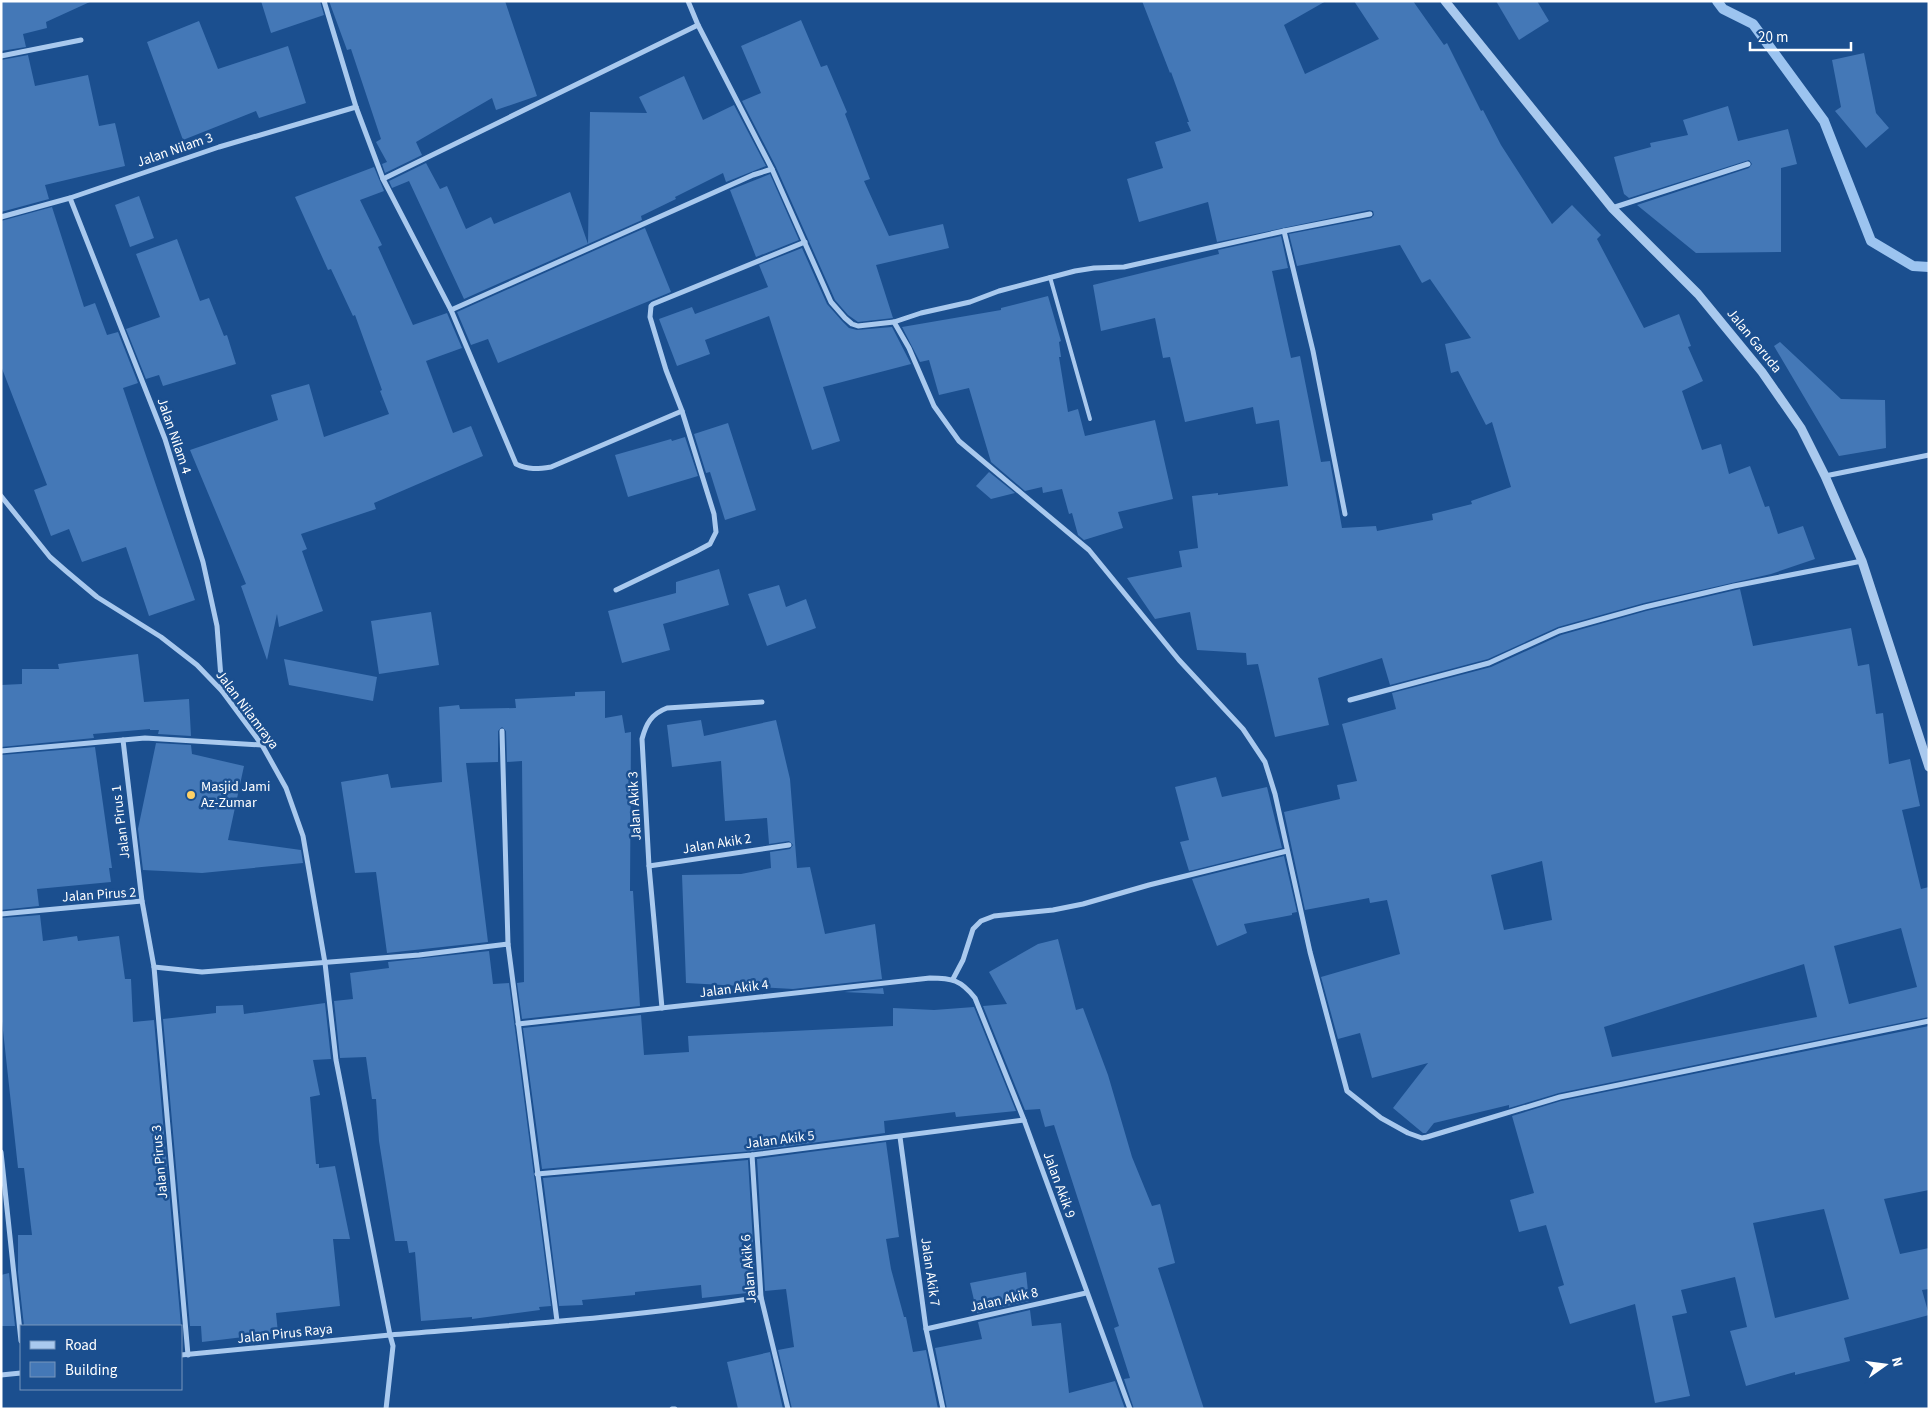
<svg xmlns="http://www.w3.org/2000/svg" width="1930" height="1410" font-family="'Source Sans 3',sans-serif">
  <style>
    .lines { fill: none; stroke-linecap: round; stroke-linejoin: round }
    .stream { stroke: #9cc4f0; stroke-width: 10 }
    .building { fill: #4478b7; fill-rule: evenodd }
    .service { stroke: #a9c9ee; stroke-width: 4 }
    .minor { stroke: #a9c9ee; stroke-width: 5 }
    .tertiary { stroke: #a9c9ee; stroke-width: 9 }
    .poi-dot { fill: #ffd166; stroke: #1b4f8f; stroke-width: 2 }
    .labels { text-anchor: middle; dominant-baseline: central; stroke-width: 5; stroke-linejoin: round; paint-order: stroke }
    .street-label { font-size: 14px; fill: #fff; stroke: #1b4f8f }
    .poi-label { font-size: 14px; fill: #fff; stroke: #1b4f8f; text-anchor: start }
  </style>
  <rect width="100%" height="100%" fill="#1b4f8f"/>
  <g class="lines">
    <path class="stream" d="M1717,1L1723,9L1753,24L1824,121L1871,241L1913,266L1929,267"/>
  </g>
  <g class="building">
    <path d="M1,1H92L46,22L47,28L23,34L26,47L1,51Z"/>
    <path d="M261,1H320L324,15L271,33Z"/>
    <path d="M329,1H505L537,96L496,110L492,98L416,142L422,155L385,173L382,164L387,162L376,142L381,139L351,49L347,50Z"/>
    <path d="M1142,1H1326L1284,25L1305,74L1379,39L1354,1H1413L1444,45L1447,43L1481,111L1483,110L1501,145L1552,224L1572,205L1601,235L1597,239L1644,328L1679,314L1691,346L1688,347L1703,381L1682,391L1702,450L1721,444L1729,474L1750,466L1765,507L1769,506L1778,534L1803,526L1815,559L1771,574L1644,603L1558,627L1488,659L1390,685L1382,658L1318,678L1329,725L1275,737L1258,664L1247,665L1246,653L1197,650L1190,612L1155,619L1127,578L1182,567L1179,551L1198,548L1192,496L1218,493V495L1288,486L1279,420L1256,424L1253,407L1185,422L1170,357L1163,358L1155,318L1101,331L1093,285L1219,254L1218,250L1281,236L1288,268L1272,271L1291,358L1300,356L1321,462L1330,461L1342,528L1376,526L1377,531L1433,520L1432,514L1472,504L1471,501L1511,487L1492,422L1486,425L1458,371L1451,373L1445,344L1471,338L1430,279L1422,283L1400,245L1297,266L1289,234L1371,218L1374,215L1373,211L1369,210L1217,242L1208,202L1139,222L1127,179L1163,168L1155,142L1191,131L1187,122H1189L1171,72L1170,73Z"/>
    <path d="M1496,1H1537L1549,21L1519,40Z"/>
    <path d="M801,20L821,67L827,65L847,112L845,114L870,179L864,181L889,236L943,224L949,248L876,265L893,318L858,322L848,315L835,300L776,167L742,101L761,93L741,46Z"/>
    <path d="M199,21L218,69L288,46L306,103L259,118L256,111L183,140L147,42Z"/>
    <path d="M1864,53L1876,113L1889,128L1866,148L1835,111L1841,107L1832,60Z"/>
    <path d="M28,55L35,86L88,75L99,126L115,123L125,166L45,185L49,199L1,212V60Z"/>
    <path d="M684,76L703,120L734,105L766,166L726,182L723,173L675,197L676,199L641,216L642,220L588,244L590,112L647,113L639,97Z"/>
    <path d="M1728,106L1738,141L1788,129L1797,164L1781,168V252L1696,253L1637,205L1749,168L1752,164L1749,160L1629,198L1624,194L1614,157L1651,147L1650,143L1688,135L1683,120Z"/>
    <path d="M426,163L440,189L447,186L466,229L491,217L494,224L570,192L588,244L464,299L409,181L392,188L389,181Z"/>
    <path d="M374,167L384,191L360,200L382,245L378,247L413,325L447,313L462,348L426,361L453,433L471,426L483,456L374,503L376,509L301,534L307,549L302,551L323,611L279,627L277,614L267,660L241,586L246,584L190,450L278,420L271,395L309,384L324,437L389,414L380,391L382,390L355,315L353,316L331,269L328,270L295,197Z"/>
    <path d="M770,174L799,240L756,257L730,190Z"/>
    <path d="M139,196L154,238L130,247L115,205Z"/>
    <path d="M52,207L84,307L95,303L107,335L118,332L138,383L123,388L195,600L149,616L126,547L82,562L69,529L51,536L34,490L47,485L1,366V221Z"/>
    <path d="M645,228L671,292L498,363L488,339L471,345L457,312Z"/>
    <path d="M177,239L200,301L209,298L224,336L227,335L236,364L163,386L159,375L146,379L126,329L160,317L136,254Z"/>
    <path d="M802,248L827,304L842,321L849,328L857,330L892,327L911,364L823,387L840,441L812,450L769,316L705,340L710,354L677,366L659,319L692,307L695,314L768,287L759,265Z"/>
    <path d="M1048,296L1061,341L1059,342L1061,357H1059L1068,412L1078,409L1085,436L1155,420L1173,499L1118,512L1123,528L1084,540L1078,535L1072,513L1069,514L1062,489L1043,493L1042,487L1025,491L991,462L969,388L939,395L929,360L920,362L902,327L1001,310V308Z"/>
    <path d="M1780,342L1841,399L1885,400L1886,448L1839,456L1774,346Z"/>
    <path d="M728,423L756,510L725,520L710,472L706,473L694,434Z"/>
    <path d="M685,437L698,476L628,497L615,455L671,439L672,441Z"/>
    <path d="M989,472L1015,493L991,499L976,486Z"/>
    <path d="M719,569L729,605L663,624L670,650L622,663L608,611L676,593V582Z"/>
    <path d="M779,585L786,607L806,599L816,628L767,646L748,594Z"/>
    <path d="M1740,589L1753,646L1851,628L1858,666L1869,664L1876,714L1883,713L1889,764L1910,759L1920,806L1902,810L1921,889L1929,887V1017L1559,1093L1509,1108V1105L1434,1123L1426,1133H1423L1393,1108L1428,1063L1372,1078L1360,1033L1338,1039L1321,977L1400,954L1387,900L1370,903L1369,898L1305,910L1284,812L1340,799L1337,785L1357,781L1342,724L1396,709L1392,693L1491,667L1561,635L1646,611ZM1542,861L1552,920L1504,930L1491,875ZM1901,928L1917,987L1849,1004L1834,946ZM1804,964L1817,1017L1612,1057L1604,1027Z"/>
    <path d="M431,612L439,665L379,674L371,621Z"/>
    <path d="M138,654L144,702L189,699L191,736L158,734L159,730H150V729L93,734L94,738L1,747V685L22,684V669H59L58,664Z"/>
    <path d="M284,659L377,677L373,701L289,685Z"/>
    <path d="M605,691V718L622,715L625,733L631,732L630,891H633L640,1006L522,1019L517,983L524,982L522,761L507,762L506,731L502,727L498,731V762L466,763L488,942L387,953L376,872L355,873L341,782L388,774L391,788L442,782L439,707L459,705L460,709L516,708L515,699L575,696V692Z"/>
    <path d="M701,720L704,736L776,720L790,779L797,868L810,867L825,934L875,924L882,979L793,989L686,983L682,875L741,874L771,868L770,852L790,849L793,845L789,841L769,844L767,818L725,821L721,761L672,767L667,725Z"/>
    <path d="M156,743L191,745L192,754L244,766L228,840L301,850L303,863L202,873L143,870L138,829Z"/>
    <path d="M95,747L112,868H109L111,882L37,889L39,906L1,910V755Z"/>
    <path d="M1216,777L1222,797L1267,787L1282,848L1189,871L1180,842L1189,840L1175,787Z"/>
    <path d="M1284,856L1297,912L1292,913V915L1244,924L1247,933L1217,946L1192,879Z"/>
    <path d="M40,915L43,941L77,936L78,941L119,936L125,979H131L133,1022L154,1020L181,1326H24L18,1272V1235H32L24,1168H18L1,1012V918Z"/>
    <path d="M1058,939L1076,1010L1083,1008L1108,1075L1132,1157L1152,1206L1160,1204L1175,1263L1158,1268L1204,1409H1134L1124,1379L1130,1378L1114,1328L1119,1326L1054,1125L1045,1127L1040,1109L1025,1110L983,1006L1007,1004L989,972L1038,944Z"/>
    <path d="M489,951L493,984L509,983L551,1306L539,1307L540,1310L472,1319V1317L421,1321L415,1252L409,1253L407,1241H395L379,1141L376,1099H372L366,1057L340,1058L334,1001L353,999L350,973L389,968L388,962Z"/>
    <path d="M883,988L884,994L844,992Z"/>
    <path d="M325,1003L331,1059L313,1060L320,1095L310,1097L316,1164H319V1168L335,1166L350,1239H333L340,1306L276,1313L278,1333L202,1342L201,1326H190L163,1019L216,1013V1006L243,1005L244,1014Z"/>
    <path d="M974,1007L1016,1111L956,1117L955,1112L884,1121L885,1133L752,1151L542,1169L523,1028L641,1015L644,1055L689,1052L688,1036L893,1026V1008L934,1010Z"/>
    <path d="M1929,1026V1190L1884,1199L1900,1254L1929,1248V1289L1922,1290L1929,1315L1844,1338L1850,1361L1795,1375V1372L1746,1386L1730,1331L1747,1327L1735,1277L1681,1290L1687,1313L1672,1316L1690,1396L1655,1403L1635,1304L1570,1324L1558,1287L1564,1285L1546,1225L1519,1232L1510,1200L1534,1193L1512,1116L1561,1101ZM1824,1209L1849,1299L1775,1318L1753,1223Z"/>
    <path d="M886,1142L899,1237L886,1239L891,1269L904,1317H906L913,1352L926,1350L938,1409H792L778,1350L794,1347L786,1289L765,1291L757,1159Z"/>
    <path d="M748,1160L756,1292L702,1298L701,1285L635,1292V1295L582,1300L583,1305L559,1306L543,1178Z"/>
    <path d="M1026,1272L1029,1301L977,1313L970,1283Z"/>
    <path d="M9,1273L15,1326H1V1275Z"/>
    <path d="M1030,1310L1032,1326L1061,1323L1069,1393L1115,1381L1125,1409H947L935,1348L982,1339L978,1322Z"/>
    <path d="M770,1352L783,1409H738L727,1362Z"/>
  </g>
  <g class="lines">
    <path class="service" d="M1050,277L1090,419"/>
    <g class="minor">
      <path d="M324,1L356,107L383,179L451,310L516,464C528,470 538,469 551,467L682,411"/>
      <path d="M1,56L81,40"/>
      <path d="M772,169L831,302L845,318L852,324L858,326L894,322L921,313L970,302L999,291L1075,271L1094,268L1124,267L1284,231L1370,214"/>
      <path d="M383,179L698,25"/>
      <path d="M70,198L165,439L203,562L217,626L222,691"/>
      <path d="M1612,208L1748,164"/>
      <path d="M1,217L70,198L219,147L356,107"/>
      <path d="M1284,231L1313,351L1345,514"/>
      <path d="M451,310L753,175L772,169L698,25L688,1"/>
      <path d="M894,322L909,348L934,406L959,441L1089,550L1179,660L1243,729L1265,762L1275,794L1310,952L1347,1091L1381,1118L1408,1133L1422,1138L1427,1137L1560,1097L1929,1021"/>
      <path d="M1825,476L1929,455"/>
      <path d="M1,496L50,557L66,571L97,597L161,637L197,665L222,691L262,745L286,788L303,836L325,963L336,1060L390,1335C514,1325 638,1317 761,1297"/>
      <path d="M616,590L695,552L710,544L716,532L714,514L682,411L666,370L650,317L651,306L653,304L805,242"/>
      <path d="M1350,700L1489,663L1559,631L1645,607L1734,586L1862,561"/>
      <path d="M502,731L508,944"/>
      <path d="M123,740L142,901"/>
      <path d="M1,751L145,738L262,745"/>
      <path d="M649,866L789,845"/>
      <path d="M1,914L142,901L154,967L202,972L419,955L508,944L557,1321"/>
      <path d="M154,967L188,1355"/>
      <path d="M953,979L963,960L973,929L981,921L994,916L1053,910L1083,904L1149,885L1287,851"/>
      <path d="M662,1008L649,866L642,739C646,724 651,714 667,708L762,702"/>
      <path d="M518,1024L930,978C952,978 961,980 975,998L1024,1120L1130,1409"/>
      <path d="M900,1137L926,1329L943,1409"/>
      <path d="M1,1152L21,1341"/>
      <path d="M752,1155L761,1297L788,1409"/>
      <path d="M537,1174L752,1155L1024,1120"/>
      <path d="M926,1329L1086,1293"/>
      <path d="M181,1355L390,1335L393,1346L386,1409"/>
      <path d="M1,1375L21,1373"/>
      <path d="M672,1409H675"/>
    </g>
    <path class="tertiary" d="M1445,1L1612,208L1698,294L1762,372L1801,428L1825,476L1862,561L1929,767"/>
  </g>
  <circle class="poi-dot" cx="191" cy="795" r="5"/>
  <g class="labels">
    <g class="street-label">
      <text transform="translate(175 150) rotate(-19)">Jalan Nilam 3</text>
      <text transform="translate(1754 341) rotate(51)">Jalan Garuda</text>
      <text transform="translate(174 436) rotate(71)">Jalan Nilam 4</text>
      <text transform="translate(247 710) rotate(53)">Jalan Nilamraya</text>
      <text transform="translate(635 806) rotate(-93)">Jalan Akik 3</text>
      <text transform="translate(121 822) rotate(-97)">Jalan Pirus 1</text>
      <text transform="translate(717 844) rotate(-9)">Jalan Akik 2</text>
      <text transform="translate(99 895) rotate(-4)">Jalan Pirus 2</text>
      <text transform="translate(734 989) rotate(-7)">Jalan Akik 4</text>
      <text transform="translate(780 1140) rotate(-7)">Jalan Akik 5</text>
      <text transform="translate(160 1162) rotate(-95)">Jalan Pirus 3</text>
      <text transform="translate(1059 1185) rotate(70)">Jalan Akik 9</text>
      <text transform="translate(749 1269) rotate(-95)">Jalan Akik 6</text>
      <text transform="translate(930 1272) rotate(82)">Jalan Akik 7</text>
      <text transform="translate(1004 1300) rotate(-13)">Jalan Akik 8</text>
      <text transform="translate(285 1334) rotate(-6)">Jalan Pirus Raya</text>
    </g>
    <g class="poi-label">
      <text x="201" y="787">Masjid Jami<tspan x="201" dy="16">Az-Zumar</tspan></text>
    </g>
  </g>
  <rect width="1930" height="1410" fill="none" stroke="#ffffff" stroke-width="5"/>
  <rect x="20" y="1325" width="162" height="65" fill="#1b4f8f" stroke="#7695bc"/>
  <rect x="30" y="1341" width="25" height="8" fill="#a9c9ee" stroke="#7695bc"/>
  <text x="65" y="1350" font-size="15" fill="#ffffff">Road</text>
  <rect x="30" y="1362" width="25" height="15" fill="#4478b7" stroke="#7695bc"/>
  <text x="65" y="1375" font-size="15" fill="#ffffff">Building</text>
  <g transform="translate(1885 1365) rotate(76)" stroke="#1b4f8f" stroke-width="4" paint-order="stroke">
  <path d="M0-4L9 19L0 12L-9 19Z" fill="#ffffff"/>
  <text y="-8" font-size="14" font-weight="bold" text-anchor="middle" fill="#ffffff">N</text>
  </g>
  <path d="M1750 42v8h101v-8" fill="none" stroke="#ffffff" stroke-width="2.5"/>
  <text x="1758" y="42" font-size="15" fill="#ffffff" stroke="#1b4f8f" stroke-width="4" paint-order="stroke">20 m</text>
</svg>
